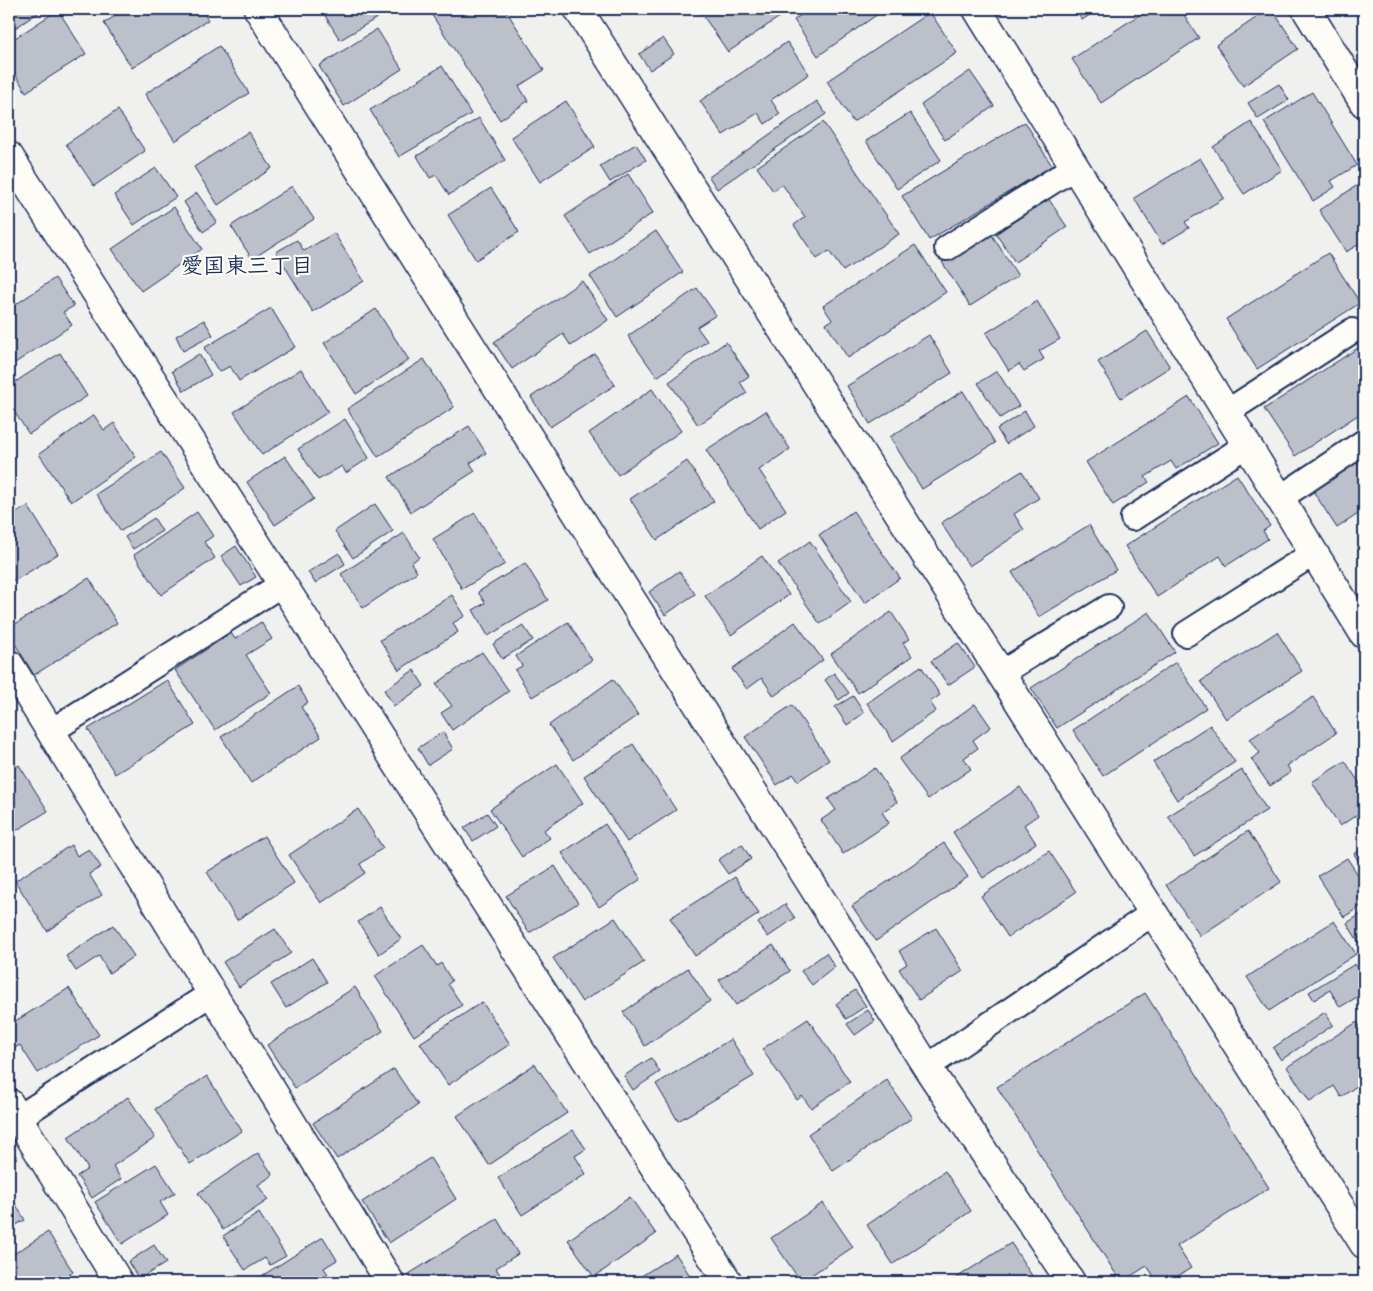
<svg xmlns="http://www.w3.org/2000/svg" width="1373" height="1291" font-family="Caveat,'Klee One',sans-serif">
  <style>
    .building { fill: #bbc0ca; stroke: #1b2f5e }
    .lines { fill: none; stroke-linecap: round; stroke-linejoin: round }
    .service-casing { stroke: #1b2f5e; stroke-width: 28 }
    .minor-casing { stroke: #1b2f5e; stroke-width: 31 }
    .service { stroke: #fdfcf7; stroke-width: 24 }
    .minor { stroke: #fdfcf7; stroke-width: 28 }
    .labels { text-anchor: middle; dominant-baseline: central; stroke-width: 4.5; stroke-linejoin: round; paint-order: stroke }
    .neighbourhood-label { font-size: 22px; font-weight: bold; fill: #1b2f5e; stroke: #fdfcf7 }
  </style>
  <rect width="100%" height="100%" fill="#f0f0ee"/>
  <filter id="ink" filterUnits="userSpaceOnUse"><feTurbulence type="fractalNoise" baseFrequency=".02" numOctaves="2"/><feDisplacementMap in="SourceGraphic" scale="10" xChannelSelector="R" yChannelSelector="G"/><feConvolveMatrix kernelMatrix="1 2 1 2 8 2 1 2 1" color-interpolation-filters="sRGB"/></filter>
  <g filter="url(#ink)">
    <g class="building">
      <path d="M9,9H44L9,32Z"/>
      <path d="M126,9H201L208,20L132,68L104,23Z"/>
      <path d="M321,9H392L340,40Z"/>
      <path d="M428,9H505L544,70L519,86L528,101L500,120Z"/>
      <path d="M703,9H776L781,16L728,52L700,11Z"/>
      <path d="M809,9H885L818,56L794,20Z"/>
      <path d="M1074,9H1099L1082,20Z"/>
      <path d="M1148,9H1180L1199,38L1101,103L1072,59Z"/>
      <path d="M1269,9H1272L1298,49L1243,86L1216,45Z"/>
      <path d="M58,10L86,54L26,92L9,64V42Z"/>
      <path d="M930,12L957,53L853,122L827,81Z"/>
      <path d="M377,29L402,69L344,106L319,66Z"/>
      <path d="M663,38L674,54L650,70L639,54Z"/>
      <path d="M787,42L809,74L771,100L780,114L765,124L758,113L723,135L700,101Z"/>
      <path d="M219,46L249,93L175,141L145,94Z"/>
      <path d="M442,66L471,114L399,157L370,110Z"/>
      <path d="M970,71L994,106L945,140L921,105Z"/>
      <path d="M1279,84L1289,100L1258,119L1248,103Z"/>
      <path d="M1312,92L1357,165L1331,181L1335,187L1313,201L1264,122Z"/>
      <path d="M566,101L595,147L540,182L511,137Z"/>
      <path d="M817,101L826,114L717,189L709,177Z"/>
      <path d="M118,110L145,151L94,186L66,144Z"/>
      <path d="M910,113L941,160L897,189L866,141Z"/>
      <path d="M479,118L505,160L449,195L436,175L430,178L417,156Z"/>
      <path d="M823,122L899,234L843,271L829,251L817,259L794,225L805,217L782,184L773,191L757,167Z"/>
      <path d="M1025,122L1052,166L929,240L902,196Z"/>
      <path d="M1251,122L1282,170L1244,194L1213,147Z"/>
      <path d="M248,132L272,168L218,205L194,167Z"/>
      <path d="M636,144L646,160L610,182L600,166Z"/>
      <path d="M1200,158L1224,198L1185,222L1189,228L1162,244L1134,198Z"/>
      <path d="M156,168L176,197L134,225L114,195Z"/>
      <path d="M628,174L653,213L590,254L565,216Z"/>
      <path d="M1364,181V241L1346,252L1319,210Z"/>
      <path d="M292,186L314,219L252,259L231,226Z"/>
      <path d="M491,188L519,232L476,260L448,215Z"/>
      <path d="M197,193L217,222L203,232L184,202Z"/>
      <path d="M1048,198L1067,227L1015,262L996,234Z"/>
      <path d="M174,207L202,249L141,291L112,249Z"/>
      <path d="M656,231L683,272L617,317L590,276Z"/>
      <path d="M990,232L1018,276L970,306L942,262Z"/>
      <path d="M334,233L364,281L313,312L276,252L297,240L304,251Z"/>
      <path d="M915,245L946,292L848,358L826,324L832,320L823,306Z"/>
      <path d="M1328,253L1360,303L1257,369L1226,319Z"/>
      <path d="M55,278L74,306L63,312L72,325L15,363L9,354V309Z"/>
      <path d="M582,281L608,320L571,346L563,334L512,369L494,342Z"/>
      <path d="M697,288L716,315L697,327L707,341L657,377L628,336Z"/>
      <path d="M1037,301L1060,339L1039,351L1044,359L1024,371L1019,364L1009,371L986,333Z"/>
      <path d="M271,308L295,347L239,381L230,366L219,372L204,348Z"/>
      <path d="M376,309L409,360L356,394L324,343Z"/>
      <path d="M204,320L213,335L183,351L176,336Z"/>
      <path d="M1147,331L1170,367L1121,398L1098,362Z"/>
      <path d="M929,335L952,373L870,424L847,386Z"/>
      <path d="M726,342L749,376L740,382L747,393L698,425L669,382Z"/>
      <path d="M1364,344V411L1295,456L1264,409Z"/>
      <path d="M60,353L87,396L29,434L9,404V386Z"/>
      <path d="M199,354L211,375L184,391L172,371Z"/>
      <path d="M595,354L615,385L550,427L531,397Z"/>
      <path d="M424,359L454,407L378,457L347,409Z"/>
      <path d="M301,369L328,412L262,455L234,412Z"/>
      <path d="M997,371L1019,406L1000,418L978,383Z"/>
      <path d="M652,389L681,431L618,475L589,433Z"/>
      <path d="M963,391L995,443L922,489L890,437Z"/>
      <path d="M1189,397L1218,443L1176,469L1171,461L1145,477L1149,482L1113,505L1086,462Z"/>
      <path d="M766,411L790,449L759,470L786,510L758,529L706,450Z"/>
      <path d="M1025,411L1034,426L1006,444L997,429Z"/>
      <path d="M94,415L104,430L114,423L136,457L71,502L39,454Z"/>
      <path d="M345,419L369,458L346,473L342,466L318,480L298,449Z"/>
      <path d="M469,426L486,453L470,463L475,471L411,512L389,477Z"/>
      <path d="M161,452L185,488L121,531L96,494Z"/>
      <path d="M285,456L314,499L275,525L247,482Z"/>
      <path d="M1364,458V510L1337,528L1313,491Z"/>
      <path d="M687,461L714,501L657,540L630,499Z"/>
      <path d="M1022,471L1039,498L1014,514L1024,530L969,566L941,523Z"/>
      <path d="M1237,475L1270,526L1263,531L1268,539L1226,566L1220,556L1157,597L1125,546Z"/>
      <path d="M375,504L393,531L353,558L335,531Z"/>
      <path d="M28,506L58,554L14,581L9,573V517Z"/>
      <path d="M853,511L900,578L865,603L819,535Z"/>
      <path d="M197,512L213,536L204,542L215,558L161,595L134,555Z"/>
      <path d="M475,513L505,564L462,589L433,539Z"/>
      <path d="M154,518L162,531L133,549L125,537Z"/>
      <path d="M1089,525L1116,570L1039,617L1012,572Z"/>
      <path d="M404,533L419,557L411,563L417,572L363,608L341,574Z"/>
      <path d="M810,541L851,602L820,624L778,563Z"/>
      <path d="M236,546L256,577L241,586L221,556Z"/>
      <path d="M339,553L345,564L315,583L308,572Z"/>
      <path d="M762,556L789,595L731,635L705,596Z"/>
      <path d="M525,563L548,600L488,636L473,610L485,603L478,592Z"/>
      <path d="M679,571L695,594L665,615L649,592Z"/>
      <path d="M89,578L117,623L34,675L9,634V628Z"/>
      <path d="M452,595L465,616L453,623L458,632L399,670L380,640Z"/>
      <path d="M891,612L909,639L903,643L912,656L858,693L831,654Z"/>
      <path d="M1149,612L1175,652L1057,728L1031,688Z"/>
      <path d="M261,622L272,639L246,655L271,693L215,730L175,670L231,633L235,639Z"/>
      <path d="M568,622L592,660L532,697L515,670L522,666L516,656Z"/>
      <path d="M795,622L823,660L774,696L762,678L747,689L732,669Z"/>
      <path d="M523,625L533,640L502,659L493,644Z"/>
      <path d="M1277,632L1302,671L1226,719L1201,681Z"/>
      <path d="M958,643L975,667L948,685L931,661Z"/>
      <path d="M482,652L509,691L452,730L441,713L452,706L436,684Z"/>
      <path d="M1176,662L1206,708L1103,776L1073,730Z"/>
      <path d="M921,666L940,695L930,702L936,711L893,741L867,703Z"/>
      <path d="M414,670L424,686L394,706L384,690Z"/>
      <path d="M834,673L849,693L839,700L825,680Z"/>
      <path d="M613,679L638,715L573,760L549,725Z"/>
      <path d="M167,680L195,725L115,774L88,729Z"/>
      <path d="M298,686L308,702L301,707L321,737L251,783L221,737Z"/>
      <path d="M853,696L864,713L847,725L835,707Z"/>
      <path d="M1313,697L1336,733L1287,766L1291,772L1270,786L1251,759L1260,753L1250,739Z"/>
      <path d="M975,704L991,727L973,740L978,748L964,758L971,769L928,799L899,759Z"/>
      <path d="M792,705L829,760L798,781L793,774L777,785L745,737Z"/>
      <path d="M1210,725L1235,762L1177,800L1153,762Z"/>
      <path d="M443,732L453,749L428,765L418,748Z"/>
      <path d="M633,744L676,810L627,842L584,776Z"/>
      <path d="M1345,761L1364,790V810L1340,826L1312,782Z"/>
      <path d="M557,764L583,803L544,830L550,838L522,857L490,809Z"/>
      <path d="M19,765L48,811L9,835V772Z"/>
      <path d="M875,768L897,802L882,812L889,823L843,854L821,820L836,810L828,799Z"/>
      <path d="M1242,770L1267,810L1194,856L1168,816Z"/>
      <path d="M1020,787L1038,815L1024,825L1036,843L983,878L953,832Z"/>
      <path d="M358,809L383,848L360,864L365,873L321,903L289,855Z"/>
      <path d="M487,813L496,826L473,841L464,828Z"/>
      <path d="M605,824L641,879L599,907L562,853Z"/>
      <path d="M1248,831L1281,882L1200,936L1166,885Z"/>
      <path d="M264,836L294,883L237,920L207,872Z"/>
      <path d="M944,843L968,877L876,941L852,906Z"/>
      <path d="M742,844L751,859L728,874L718,860Z"/>
      <path d="M71,845L77,856L89,849L101,867L89,874L102,895L47,931L15,881Z"/>
      <path d="M1364,848V870L1354,854Z"/>
      <path d="M1049,851L1076,892L1008,937L981,896Z"/>
      <path d="M1347,858L1364,884V904L1344,917L1318,876Z"/>
      <path d="M555,866L578,903L529,933L506,896Z"/>
      <path d="M735,877L759,914L695,956L670,918Z"/>
      <path d="M9,902L16,915L9,919Z"/>
      <path d="M785,904L795,918L768,937L758,923Z"/>
      <path d="M380,907L401,939L379,954L358,922Z"/>
      <path d="M1364,912V951L1347,923Z"/>
      <path d="M615,918L644,962L582,1002L553,958Z"/>
      <path d="M1334,921L1356,954L1269,1011L1247,977Z"/>
      <path d="M113,925L134,956L109,973L99,956L76,971L66,956Z"/>
      <path d="M936,928L963,971L919,1000L899,969L907,964L899,951Z"/>
      <path d="M275,929L291,953L239,987L223,962Z"/>
      <path d="M423,945L437,966L441,963L452,981L448,984L462,1005L414,1036L375,976Z"/>
      <path d="M773,945L790,971L736,1005L719,980Z"/>
      <path d="M826,953L835,967L812,985L801,971Z"/>
      <path d="M312,958L327,982L286,1008L271,984Z"/>
      <path d="M1355,964L1364,978V993L1340,1007L1330,990L1314,1000L1309,992Z"/>
      <path d="M688,968L710,1001L645,1046L623,1012Z"/>
      <path d="M355,987L383,1031L295,1088L267,1045Z"/>
      <path d="M69,988L99,1035L38,1073L20,1045L15,1048L9,1038V1025Z"/>
      <path d="M855,990L866,1006L846,1019L836,1004Z"/>
      <path d="M1145,993L1269,1188L1177,1246L1191,1268L1168,1282H1158L1147,1266L1121,1282L997,1087Z"/>
      <path d="M482,1002L510,1044L448,1085L420,1043Z"/>
      <path d="M868,1010L875,1021L855,1035L847,1024Z"/>
      <path d="M1325,1012L1333,1025L1281,1060L1273,1048Z"/>
      <path d="M808,1019L850,1082L811,1108L802,1096L797,1100L762,1049Z"/>
      <path d="M1357,1022L1364,1033V1069L1361,1070L1364,1075V1081L1341,1097L1334,1086L1310,1102L1287,1067Z"/>
      <path d="M731,1039L754,1076L678,1121L656,1084Z"/>
      <path d="M651,1058L660,1072L633,1090L624,1076Z"/>
      <path d="M535,1064L567,1113L489,1165L457,1116Z"/>
      <path d="M394,1069L418,1105L337,1159L313,1123Z"/>
      <path d="M207,1076L242,1131L190,1164L155,1109Z"/>
      <path d="M887,1080L912,1118L833,1171L808,1134Z"/>
      <path d="M128,1097L155,1138L113,1166L121,1179L92,1198L77,1176L88,1169L68,1137Z"/>
      <path d="M573,1130L586,1149L575,1156L586,1174L522,1215L498,1178Z"/>
      <path d="M9,1144L17,1158L9,1162Z"/>
      <path d="M258,1153L273,1175L258,1185L268,1200L223,1230L198,1193Z"/>
      <path d="M430,1158L456,1199L389,1243L362,1202Z"/>
      <path d="M156,1164L175,1193L160,1202L168,1215L122,1244L95,1202Z"/>
      <path d="M945,1171L971,1211L893,1264L867,1225Z"/>
      <path d="M9,1193L25,1220L9,1229Z"/>
      <path d="M630,1197L656,1234L594,1277L568,1240Z"/>
      <path d="M823,1203L853,1247L801,1282L771,1238Z"/>
      <path d="M259,1213L286,1256L270,1265L265,1258L245,1270L223,1236Z"/>
      <path d="M497,1219L518,1254L496,1268L504,1282H413L409,1274Z"/>
      <path d="M48,1232L73,1272L57,1282H9V1257Z"/>
      <path d="M323,1237L337,1260L324,1268L333,1282H255L254,1281Z"/>
      <path d="M1011,1243L1036,1282H950Z"/>
      <path d="M154,1245L166,1263L139,1279L128,1262Z"/>
      <path d="M676,1254L694,1282H632Z"/>
    </g>
    <g class="lines">
      <g class="service-casing">
        <g id="service">
          <path d="M947,248L1075,167"/>
          <path d="M1227,412L1352,331"/>
          <path d="M1280,498L1364,442"/>
          <path d="M1133,518L1247,445"/>
          <path d="M1186,634L1314,553"/>
          <path d="M1001,673L1109,607"/>
          <path d="M50,732L282,584"/>
          <path d="M927,1067L1153,913"/>
          <path d="M18,1118L212,993"/>
        </g>
      </g>
      <g class="minor-casing">
        <g id="minor">
          <path d="M258,9L927,1067L1071,1282"/>
          <path d="M578,9L1364,1244"/>
          <path d="M977,9L1364,634"/>
          <path d="M1306,9L1364,103"/>
          <path d="M9,156L728,1282"/>
          <path d="M9,664L390,1282"/>
          <path d="M9,1103L118,1281L115,1282"/>
        </g>
      </g>
      <use href="#service" class="service"/>
      <use href="#minor" class="minor"/>
    </g>
  </g>
  <g class="labels">
    <g class="neighbourhood-label">
      <text x="247" y="266">愛国東三丁目</text>
    </g>
  </g>
  <rect width="1373" height="1291" fill="none" stroke="#fdfcf7" stroke-width="30"/>
  <rect x="15" y="15" width="1343" height="1261" fill="none" stroke="#1b2f5e" stroke-width="2" filter="url(#ink)"/>
</svg>
